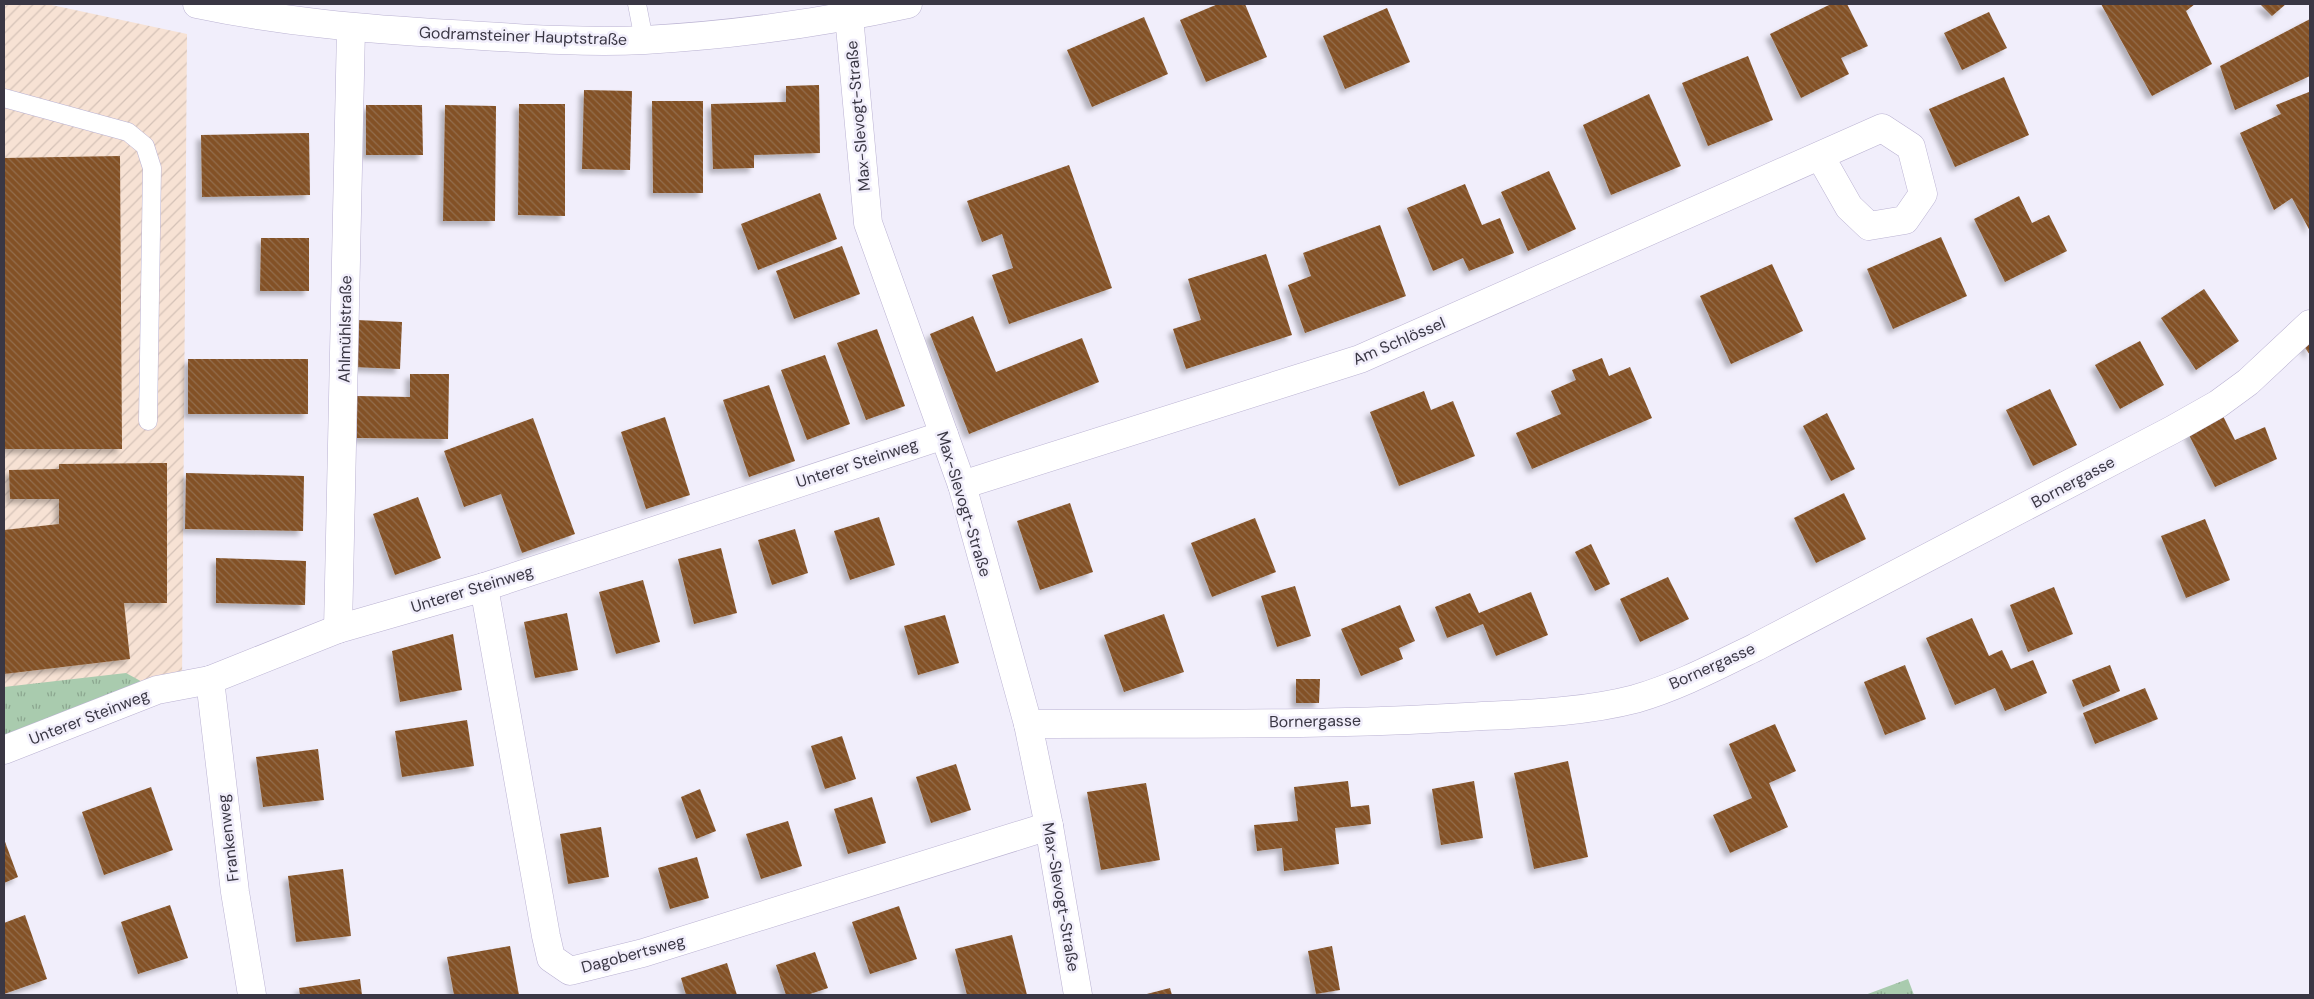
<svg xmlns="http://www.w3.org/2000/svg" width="2314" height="999" font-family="'DM Sans',sans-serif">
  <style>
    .industrial { fill: url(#industrial-furrows) }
    .grass { fill: url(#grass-tufts) }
    .building { fill: url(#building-back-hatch); filter: url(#shadow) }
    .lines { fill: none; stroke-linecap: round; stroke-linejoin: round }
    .service-casing { stroke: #bab2d2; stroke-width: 19 }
    .minor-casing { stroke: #bab2d2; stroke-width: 29 }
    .tertiary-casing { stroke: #bab2d2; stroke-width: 29 }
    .service { stroke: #fff; stroke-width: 18 }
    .minor { stroke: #fff; stroke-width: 28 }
    .tertiary { stroke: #fff; stroke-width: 28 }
    .labels { text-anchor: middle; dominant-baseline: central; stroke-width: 5; stroke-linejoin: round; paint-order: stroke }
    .street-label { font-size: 16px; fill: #3a3744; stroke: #f1eefb }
  </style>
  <defs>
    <pattern id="industrial-furrows" width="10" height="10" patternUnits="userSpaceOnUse" patternTransform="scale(1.25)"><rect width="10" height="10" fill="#f7e2d4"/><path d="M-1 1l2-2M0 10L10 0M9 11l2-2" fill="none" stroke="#d4c2b7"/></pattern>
    <pattern id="grass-tufts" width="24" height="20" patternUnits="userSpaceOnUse" patternTransform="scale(1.25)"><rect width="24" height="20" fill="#a9cbae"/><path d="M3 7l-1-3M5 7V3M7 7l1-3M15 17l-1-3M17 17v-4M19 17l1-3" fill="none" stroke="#8ba68f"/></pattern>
    <pattern id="building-back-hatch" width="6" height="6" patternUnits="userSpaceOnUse" patternTransform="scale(1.25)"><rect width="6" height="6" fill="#835125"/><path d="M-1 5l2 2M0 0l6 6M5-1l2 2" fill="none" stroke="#936e4e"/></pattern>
    <filter id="shadow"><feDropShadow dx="-4.5" dy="4.5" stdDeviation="2.5" flood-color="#0004"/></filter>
  </defs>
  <rect width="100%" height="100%" fill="#f1eefb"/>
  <path class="industrial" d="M4,4H47L187,34L182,682L4,750Z"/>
  <g class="grass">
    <path d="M126,673L157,690L4,750V687Z"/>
    <path d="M1908,979L1914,995H1865Z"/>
  </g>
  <g class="building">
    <path d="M1218,4H1245L1267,57L1206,82L1180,20Z"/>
    <path d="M1831,4H1847L1868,46L1841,58L1849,74L1801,98L1770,34Z"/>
    <path d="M2101,4H2195L2186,11L2212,64L2152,96Z"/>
    <path d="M2260,4H2286L2272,16Z"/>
    <path d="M1387,8L1410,62L1345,89L1323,36Z"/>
    <path d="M1989,12L2007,48L1962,70L1944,33Z"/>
    <path d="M1144,17L1168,74L1092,107L1067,50Z"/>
    <path d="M2310,19V76L2235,110L2220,66Z"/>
    <path d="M1748,56L1773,120L1708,146L1682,83Z"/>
    <path d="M2004,77L2029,135L1955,167L1929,109Z"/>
    <path d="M819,85L820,153L754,155V168L713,169L711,104L786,102V86Z"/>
    <path d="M584,90L632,91L630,170L582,169Z"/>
    <path d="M2309,92L2310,94V231L2292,198L2274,210L2240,133L2281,114L2276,105Z"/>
    <path d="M1649,94L1681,166L1611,195L1583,125Z"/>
    <path d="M652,101H703V193H653Z"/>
    <path d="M519,104H565V216L518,215Z"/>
    <path d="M366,105H422L423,155H366Z"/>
    <path d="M445,105L496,106L495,221H443Z"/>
    <path d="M309,133L310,195L202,197L201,135Z"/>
    <path d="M120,156L122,449H4V158Z"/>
    <path d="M1069,165L1112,288L1009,324L992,275L1013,268L1002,234L982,242L967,201Z"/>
    <path d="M1549,171L1576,229L1528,251L1501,192Z"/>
    <path d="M1465,184L1482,225L1500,218L1514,253L1469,271L1463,258L1433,271L1407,208Z"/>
    <path d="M820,193L837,239L758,270L741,224Z"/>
    <path d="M2019,196L2032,223L2049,215L2067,251L2005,282L1974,219Z"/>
    <path d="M1380,225L1406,296L1305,333L1288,285L1311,276L1303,253Z"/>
    <path d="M1941,237L1967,296L1893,329L1867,269Z"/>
    <path d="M261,238H309V291H260Z"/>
    <path d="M842,246L860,294L794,319L776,271Z"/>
    <path d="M1266,254L1292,335L1186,369L1173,329L1201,320L1188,279Z"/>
    <path d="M1772,264L1803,331L1731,364L1700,296Z"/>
    <path d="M2204,289L2239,341L2196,370L2161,318Z"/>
    <path d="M973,316L996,372L1082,338L1099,382L969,434L930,334Z"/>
    <path d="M356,320L402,322L400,369L353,367Z"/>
    <path d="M877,329L905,406L866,420L837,343Z"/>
    <path d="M2310,337V355L2301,342Z"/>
    <path d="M2140,341L2164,385L2120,409L2095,365Z"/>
    <path d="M825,355L850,424L807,440L781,370Z"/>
    <path d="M1602,358L1609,376L1630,367L1652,418L1532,469L1516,433L1561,414L1551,391L1576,380L1572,370Z"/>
    <rect x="188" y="359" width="120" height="55"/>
    <path d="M410,374H449L448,439L357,438V396L410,397Z"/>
    <path d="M769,385L795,461L749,477L723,400Z"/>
    <path d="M2050,389L2077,445L2033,466L2006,410Z"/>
    <path d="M1424,391L1431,410L1453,401L1475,456L1399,486L1370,412Z"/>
    <path d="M1827,413L1855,469L1831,481L1803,426Z"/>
    <path d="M2222,414L2235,440L2265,427L2277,459L2215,487L2188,433Z"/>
    <path d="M665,417L690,495L646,509L621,432Z"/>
    <path d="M533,418L575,534L522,553L501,494L464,507L444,451Z"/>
    <path d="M167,463V603H124L130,659L4,674V530L59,524V499H10L9,470L59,469V464Z"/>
    <path d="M186,473L304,476L303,531L185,529Z"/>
    <path d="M1844,493L1866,539L1816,563L1794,518Z"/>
    <path d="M418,497L441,558L395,575L373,514Z"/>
    <path d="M1070,503L1093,572L1040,590L1017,521Z"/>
    <path d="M879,517L895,565L850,580L834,531Z"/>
    <path d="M1255,518L1276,572L1212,597L1191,543Z"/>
    <path d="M2205,519L2230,580L2186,598L2161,536Z"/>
    <path d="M795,529L808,573L772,585L758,540Z"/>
    <path d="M1591,544L1610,584L1595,591L1575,552Z"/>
    <path d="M721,548L737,613L694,624L678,559Z"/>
    <path d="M216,558L306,561L305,605L216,603Z"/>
    <path d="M1668,577L1689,619L1640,642L1620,599Z"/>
    <path d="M643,580L660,642L616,654L599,592Z"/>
    <path d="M1295,586L1311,636L1277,647L1261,596Z"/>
    <path d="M2054,587L2073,634L2028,652L2010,605Z"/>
    <path d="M1531,592L1548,635L1496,656L1483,624L1447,638L1435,607L1470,593L1479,613Z"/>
    <path d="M1400,605L1415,641L1399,648L1403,659L1361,676L1341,629Z"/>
    <path d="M567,613L578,670L535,678L524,622Z"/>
    <path d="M1164,614L1184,672L1124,692L1104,635Z"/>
    <path d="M945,615L959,663L918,675L904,626Z"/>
    <path d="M1972,618L1989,656L2002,650L2011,669L2033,660L2047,693L2005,711L1995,688L1955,705L1926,638Z"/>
    <path d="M453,634L462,690L400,702L392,651Z"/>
    <path d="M1905,665L1926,719L1885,735L1864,682Z"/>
    <path d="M2110,665L2120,691L2083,707L2072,680Z"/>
    <path d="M1296,679H1320L1319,703H1296Z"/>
    <path d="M2145,688L2158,719L2095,744L2083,713Z"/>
    <path d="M467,720L474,766L402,777L395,731Z"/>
    <path d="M1775,724L1796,771L1769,783L1788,827L1730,853L1713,815L1752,798L1729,744Z"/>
    <path d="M842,736L856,779L825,789L811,746Z"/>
    <path d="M318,749L324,800L263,807L256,757Z"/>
    <path d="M1568,761L1588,857L1534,869L1514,773Z"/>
    <path d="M956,764L971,810L931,823L916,777Z"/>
    <path d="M1348,781L1351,807L1369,805L1371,824L1335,828L1339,864L1284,871L1282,848L1257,851L1254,825L1298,821L1294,787Z"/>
    <path d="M1474,781L1483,838L1441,845L1432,789Z"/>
    <path d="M1146,783L1160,860L1101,870L1087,792Z"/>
    <path d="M151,787L173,850L104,875L82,812Z"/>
    <path d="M700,789L716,831L696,839L681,797Z"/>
    <path d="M872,797L886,843L848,854L834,809Z"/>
    <path d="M788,821L802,866L761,879L746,834Z"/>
    <path d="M601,827L609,877L568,884L560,834Z"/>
    <path d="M4,839L18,877L4,883Z"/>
    <path d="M697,857L709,898L670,909L658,868Z"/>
    <path d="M343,869L351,936L296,942L288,876Z"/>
    <path d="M170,905L188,958L138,974L121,922Z"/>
    <path d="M899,906L917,959L870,974L852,922Z"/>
    <path d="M25,915L47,979L4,994V923Z"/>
    <path d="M1012,935L1027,995H967L955,949Z"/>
    <path d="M510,946L519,995H454L447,957Z"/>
    <path d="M1332,946L1340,990L1316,994L1308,951Z"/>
    <path d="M815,952L828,988L807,995H786L776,965Z"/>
    <path d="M727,963L737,995H686L681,978Z"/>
    <path d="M360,979L362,995H300L299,988Z"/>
    <path d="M1170,988L1172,995H1143Z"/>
  </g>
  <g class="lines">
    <g class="service-casing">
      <g id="service">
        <path d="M637,4L644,40"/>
        <path d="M4,98L128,132L145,146L152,168L148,421"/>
      </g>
    </g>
    <g class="minor-casing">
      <g id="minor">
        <path d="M849,16L868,223L962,485L1028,724L1049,826L1078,995"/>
        <path d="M962,485L1360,359L1882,128L1911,147L1923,194L1905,220L1869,226L1849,207L1820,156"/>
        <path d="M484,587L546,936L551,958L570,971L643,953L1049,826"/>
        <path d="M338,629L351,29"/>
        <path d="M210,680L235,892L252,995"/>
        <path d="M1028,724C1174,723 1320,726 1466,717C1522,714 1581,713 1635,699C1677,687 1717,666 1756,647L2172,430L2218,404L2248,382L2310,324"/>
        <path d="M4,750L157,690L210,680L338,629L484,587L944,435"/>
      </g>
    </g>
    <g class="tertiary-casing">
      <path id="tertiary" d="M197,4C282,22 366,29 452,34C517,38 581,43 645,40C734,35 821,23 908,4"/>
    </g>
    <use href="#service" class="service"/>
    <use href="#minor" class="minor"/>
    <use href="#tertiary" class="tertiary"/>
  </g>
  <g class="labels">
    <g class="street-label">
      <text transform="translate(523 36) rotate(2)">Godramsteiner Hauptstraße</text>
      <text transform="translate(858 116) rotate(-95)">Max-Slevogt-Straße</text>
      <text transform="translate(345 329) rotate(-89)">Ahlmühlstraße</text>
      <text transform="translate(1399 341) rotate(-23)">Am Schlössel</text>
      <text transform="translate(857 463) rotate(-18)">Unterer Steinweg</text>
      <text transform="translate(2073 482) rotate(-28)">Bornergasse</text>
      <text transform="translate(964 504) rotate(73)">Max-Slevogt-Straße</text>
      <text transform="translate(472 589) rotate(-17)">Unterer Steinweg</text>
      <text transform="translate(1712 666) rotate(-24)">Bornergasse</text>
      <text transform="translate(89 717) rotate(-21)">Unterer Steinweg</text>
      <text transform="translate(1315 721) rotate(-1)">Bornergasse</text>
      <text transform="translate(228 838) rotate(-97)">Frankenweg</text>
      <text transform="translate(1061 897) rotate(80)">Max-Slevogt-Straße</text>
      <text transform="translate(633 954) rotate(-15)">Dagobertsweg</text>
    </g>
  </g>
  <rect width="2314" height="999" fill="none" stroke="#3a3744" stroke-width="10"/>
</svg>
